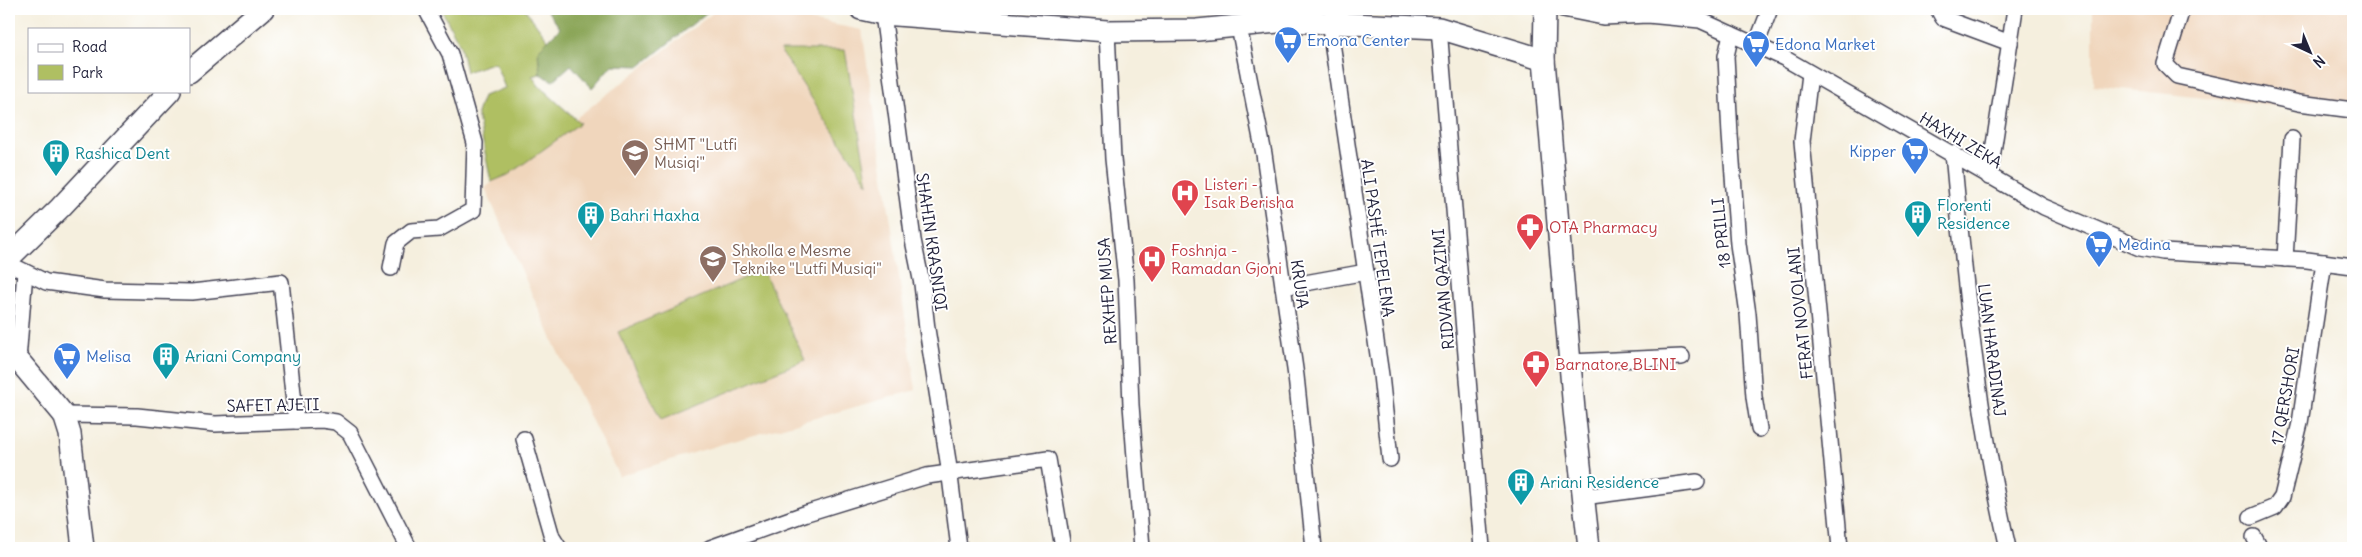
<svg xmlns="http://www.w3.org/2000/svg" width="2362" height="557" font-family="Delius,sans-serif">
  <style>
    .built { fill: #f0d6bc }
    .green { fill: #afbf62; stroke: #68704e }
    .forest { fill: #8ba658; stroke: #56644a }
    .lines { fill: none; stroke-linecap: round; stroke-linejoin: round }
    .street-casing { stroke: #424153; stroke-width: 18 }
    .secondary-casing { stroke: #424153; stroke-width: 24 }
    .street { stroke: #fff; stroke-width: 15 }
    .secondary { stroke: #fff; stroke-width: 21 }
    .labels { text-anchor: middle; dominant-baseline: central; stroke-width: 4; stroke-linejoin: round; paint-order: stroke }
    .shop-label { font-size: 16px; fill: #366cbe; stroke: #fff; text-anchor: start }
    .street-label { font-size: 16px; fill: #22223b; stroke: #fff }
    .education-label { font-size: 16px; fill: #785e54; stroke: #fff; text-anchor: start }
    .culture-label { font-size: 16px; fill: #0d838f; stroke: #fff; text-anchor: start }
    .health-label { font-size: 16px; fill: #be3a42; stroke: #fff; text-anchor: start }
  </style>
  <rect width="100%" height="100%" fill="#fff"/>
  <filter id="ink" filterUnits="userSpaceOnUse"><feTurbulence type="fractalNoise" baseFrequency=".02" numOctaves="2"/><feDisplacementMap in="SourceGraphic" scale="10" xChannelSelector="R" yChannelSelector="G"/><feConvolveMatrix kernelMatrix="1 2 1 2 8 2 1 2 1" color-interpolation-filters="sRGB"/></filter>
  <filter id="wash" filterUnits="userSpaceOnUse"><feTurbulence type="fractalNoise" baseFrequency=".0096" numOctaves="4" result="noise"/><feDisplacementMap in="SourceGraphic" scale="20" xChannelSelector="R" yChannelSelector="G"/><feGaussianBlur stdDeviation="1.12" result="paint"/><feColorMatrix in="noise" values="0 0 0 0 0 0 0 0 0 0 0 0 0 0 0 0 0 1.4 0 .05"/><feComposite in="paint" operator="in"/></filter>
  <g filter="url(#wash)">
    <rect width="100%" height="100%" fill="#f5efde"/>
    <g class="built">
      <path d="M718,9H751L862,30L916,390L722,444L619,476L555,346L485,188Z"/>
      <path d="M2093,9H2353V114L2093,86Z"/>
    </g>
    <g class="green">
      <path d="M441,9H525L548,40L538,50L540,74L532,76L539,86L580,123L508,175L491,182L477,113L483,96L505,88L495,62L466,72L460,45Z"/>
      <path d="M780,50H845L868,184Z"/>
      <path d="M763,270L805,360L661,420L618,332Z"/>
    </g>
    <path class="forest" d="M546,9H706L710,10L640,66L612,65L592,88L571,65L553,81L540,74L538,50L560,28Z"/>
  </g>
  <g filter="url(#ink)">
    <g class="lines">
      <g class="street-casing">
        <g id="street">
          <path d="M1563,9L1603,17L1648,15L1700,20L1784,58L2044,207L2140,248L2163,252L2307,260L2353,266"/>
          <path d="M1938,9L1943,18L2010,43"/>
          <path d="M2182,9L2165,64L2177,76L2299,103L2353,110"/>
          <path d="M883,14L913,240L922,284L927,329L948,461L959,548"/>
          <path d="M1329,22L1381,375L1390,459"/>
          <path d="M1239,27L1264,154L1296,376L1314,548"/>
          <path d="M1439,28L1482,548"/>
          <path d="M1107,31L1113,159L1126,280L1131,405L1142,548"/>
          <path d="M1731,34L1726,56L1730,135L1738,244L1748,314L1754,397L1759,429"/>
          <path d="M1756,45L1770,9"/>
          <path d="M1810,74L1802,141L1840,548"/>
          <path d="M1953,153C1965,286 1978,418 2008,548"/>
          <path d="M1989,177L2015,9"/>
          <path d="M2285,259L2292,139"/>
          <path d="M9,264L46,282L105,290L192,292L281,282L296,421"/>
          <path d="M391,268L396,243L411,231L439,229L473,210L475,143L450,54L426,9"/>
          <path d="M1283,287L1366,272"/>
          <path d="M18,360L25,272"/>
          <path d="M1570,362L1682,357"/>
          <path d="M64,415L137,416L215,424L322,420L336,422L350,433L409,548"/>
          <path d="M524,439L552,537L559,548"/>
          <path d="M1583,497L1697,482"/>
          <path d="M2251,517L2275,507L2282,497L2300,423L2324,262"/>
          <path d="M2254,537L2260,548"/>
          <path d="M710,548L807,513L927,476L1048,459L1063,548"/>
        </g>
      </g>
      <g class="secondary-casing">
        <g id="secondary">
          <path d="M861,9L883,14L1107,31L1197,30L1288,21L1439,28L1544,60"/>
          <path d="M1545,9L1544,60L1574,410L1589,548"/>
          <path d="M189,72L263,9"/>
          <path d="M9,258L60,208L170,91"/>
          <path d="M9,349L64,415L70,434L83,548"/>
        </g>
      </g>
      <use href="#street" class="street"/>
      <use href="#secondary" class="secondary"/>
    </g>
  </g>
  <defs>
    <g id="supermarket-pin" transform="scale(1.4375)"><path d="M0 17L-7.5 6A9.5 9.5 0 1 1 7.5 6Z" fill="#3f7fe0" stroke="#fff"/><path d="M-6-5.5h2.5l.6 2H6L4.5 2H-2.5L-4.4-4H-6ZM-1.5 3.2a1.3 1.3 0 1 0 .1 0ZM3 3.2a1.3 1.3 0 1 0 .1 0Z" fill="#fff"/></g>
    <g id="building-pin" transform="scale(1.4375)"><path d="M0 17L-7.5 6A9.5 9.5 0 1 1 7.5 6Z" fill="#0f9aa8" stroke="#fff"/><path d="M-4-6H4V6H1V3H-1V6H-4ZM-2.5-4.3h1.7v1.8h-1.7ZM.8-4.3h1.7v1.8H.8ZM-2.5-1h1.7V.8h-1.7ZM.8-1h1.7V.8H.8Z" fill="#fff"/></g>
    <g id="school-pin" transform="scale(1.4375)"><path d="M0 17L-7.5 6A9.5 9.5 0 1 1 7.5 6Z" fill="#8d6e63" stroke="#fff"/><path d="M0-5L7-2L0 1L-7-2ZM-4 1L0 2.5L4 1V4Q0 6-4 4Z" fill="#fff"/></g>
    <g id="hospital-pin" transform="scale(1.4375)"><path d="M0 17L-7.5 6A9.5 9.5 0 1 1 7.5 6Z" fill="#e0444e" stroke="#fff"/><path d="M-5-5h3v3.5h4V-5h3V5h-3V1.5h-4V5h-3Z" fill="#fff"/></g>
    <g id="pharmacy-pin" transform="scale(1.4375)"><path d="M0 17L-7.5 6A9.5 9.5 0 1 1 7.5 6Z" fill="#e0444e" stroke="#fff"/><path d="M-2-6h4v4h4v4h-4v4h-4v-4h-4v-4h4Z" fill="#fff"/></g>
  </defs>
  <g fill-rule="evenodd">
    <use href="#supermarket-pin" x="1288" y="40"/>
    <use href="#supermarket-pin" x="1756" y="44"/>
    <use href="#supermarket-pin" x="1915" y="151"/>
    <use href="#building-pin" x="56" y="153"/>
    <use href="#school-pin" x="635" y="153"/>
    <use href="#hospital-pin" x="1185" y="193"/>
    <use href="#building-pin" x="1918" y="214"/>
    <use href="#building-pin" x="591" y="215"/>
    <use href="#pharmacy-pin" x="1530" y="227"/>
    <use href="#supermarket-pin" x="2099" y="244"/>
    <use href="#school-pin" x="713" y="259"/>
    <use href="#hospital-pin" x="1152" y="259"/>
    <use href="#supermarket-pin" x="67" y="356"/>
    <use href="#building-pin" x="166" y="356"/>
    <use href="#pharmacy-pin" x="1536" y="364"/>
    <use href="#building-pin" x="1521" y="482"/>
  </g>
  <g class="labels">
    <g class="shop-label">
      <text x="1307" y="40">Emona Center</text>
      <text x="1775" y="44">Edona Market</text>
      <text x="1896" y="151" text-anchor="end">Kipper</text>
      <text x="2118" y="244">Medina</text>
      <text x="86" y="356">Melisa</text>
    </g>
    <g class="street-label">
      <text transform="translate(1961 140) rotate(31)">HAXHI ZEKA</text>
      <text transform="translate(1721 233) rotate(-96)">18 PRILLI</text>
      <text transform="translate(1378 238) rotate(82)">ALI PASHË TEPELENA</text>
      <text transform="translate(932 242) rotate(82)">SHAHIN KRASNIQI</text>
      <text transform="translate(1300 284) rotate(82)">KRUJA</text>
      <text transform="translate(1443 289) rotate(-95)">RIDVAN QAZIMI</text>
      <text transform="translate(1107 291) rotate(-94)">REXHEP MUSA</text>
      <text transform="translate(1800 313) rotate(-96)">FERAT NOVOLANI</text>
      <text transform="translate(1992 350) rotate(83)">LUAN HARADINAJ</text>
      <text transform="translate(2285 396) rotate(-80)">17 QERSHORI</text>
      <text transform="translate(273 405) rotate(-1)">SAFET AJETI</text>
    </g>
    <g class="education-label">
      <text x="654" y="144">SHMT "Lutfi<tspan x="654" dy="18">Musiqi"</tspan></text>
      <text x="732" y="250">Shkolla e Mesme<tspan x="732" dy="18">Teknike "Lutfi Musiqi"</tspan></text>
    </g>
    <g class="culture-label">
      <text x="75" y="153">Rashica Dent</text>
      <text x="1937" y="205">Florenti<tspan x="1937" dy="18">Residence</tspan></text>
      <text x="610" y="215">Bahri Haxha</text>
      <text x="185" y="356">Ariani Company</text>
      <text x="1540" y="482">Ariani Residence</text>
    </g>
    <g class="health-label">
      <text x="1204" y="184">Listeri -<tspan x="1204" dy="18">Isak Berisha</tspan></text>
      <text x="1549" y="227">OTA Pharmacy</text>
      <text x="1171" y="250">Foshnja -<tspan x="1171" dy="18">Ramadan Gjoni</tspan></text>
      <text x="1555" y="364">Barnatore BLINI</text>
    </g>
  </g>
  <rect width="2362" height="557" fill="none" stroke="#fff" stroke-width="30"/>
  <rect x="28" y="28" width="162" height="65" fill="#ffffff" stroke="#a7a7b1"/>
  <rect x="38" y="44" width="25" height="8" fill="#ffffff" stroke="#a7a7b1"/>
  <text x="72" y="52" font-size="15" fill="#22223b">Road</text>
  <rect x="38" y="65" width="25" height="15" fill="#afbf62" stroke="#a7a7b1"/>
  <text x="72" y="78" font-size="15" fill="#22223b">Park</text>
  <g transform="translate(2310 52) rotate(136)" stroke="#ffffff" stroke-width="4" paint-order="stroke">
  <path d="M0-4L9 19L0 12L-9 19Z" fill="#22223b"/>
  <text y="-8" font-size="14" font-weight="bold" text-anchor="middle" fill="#22223b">N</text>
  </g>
</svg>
